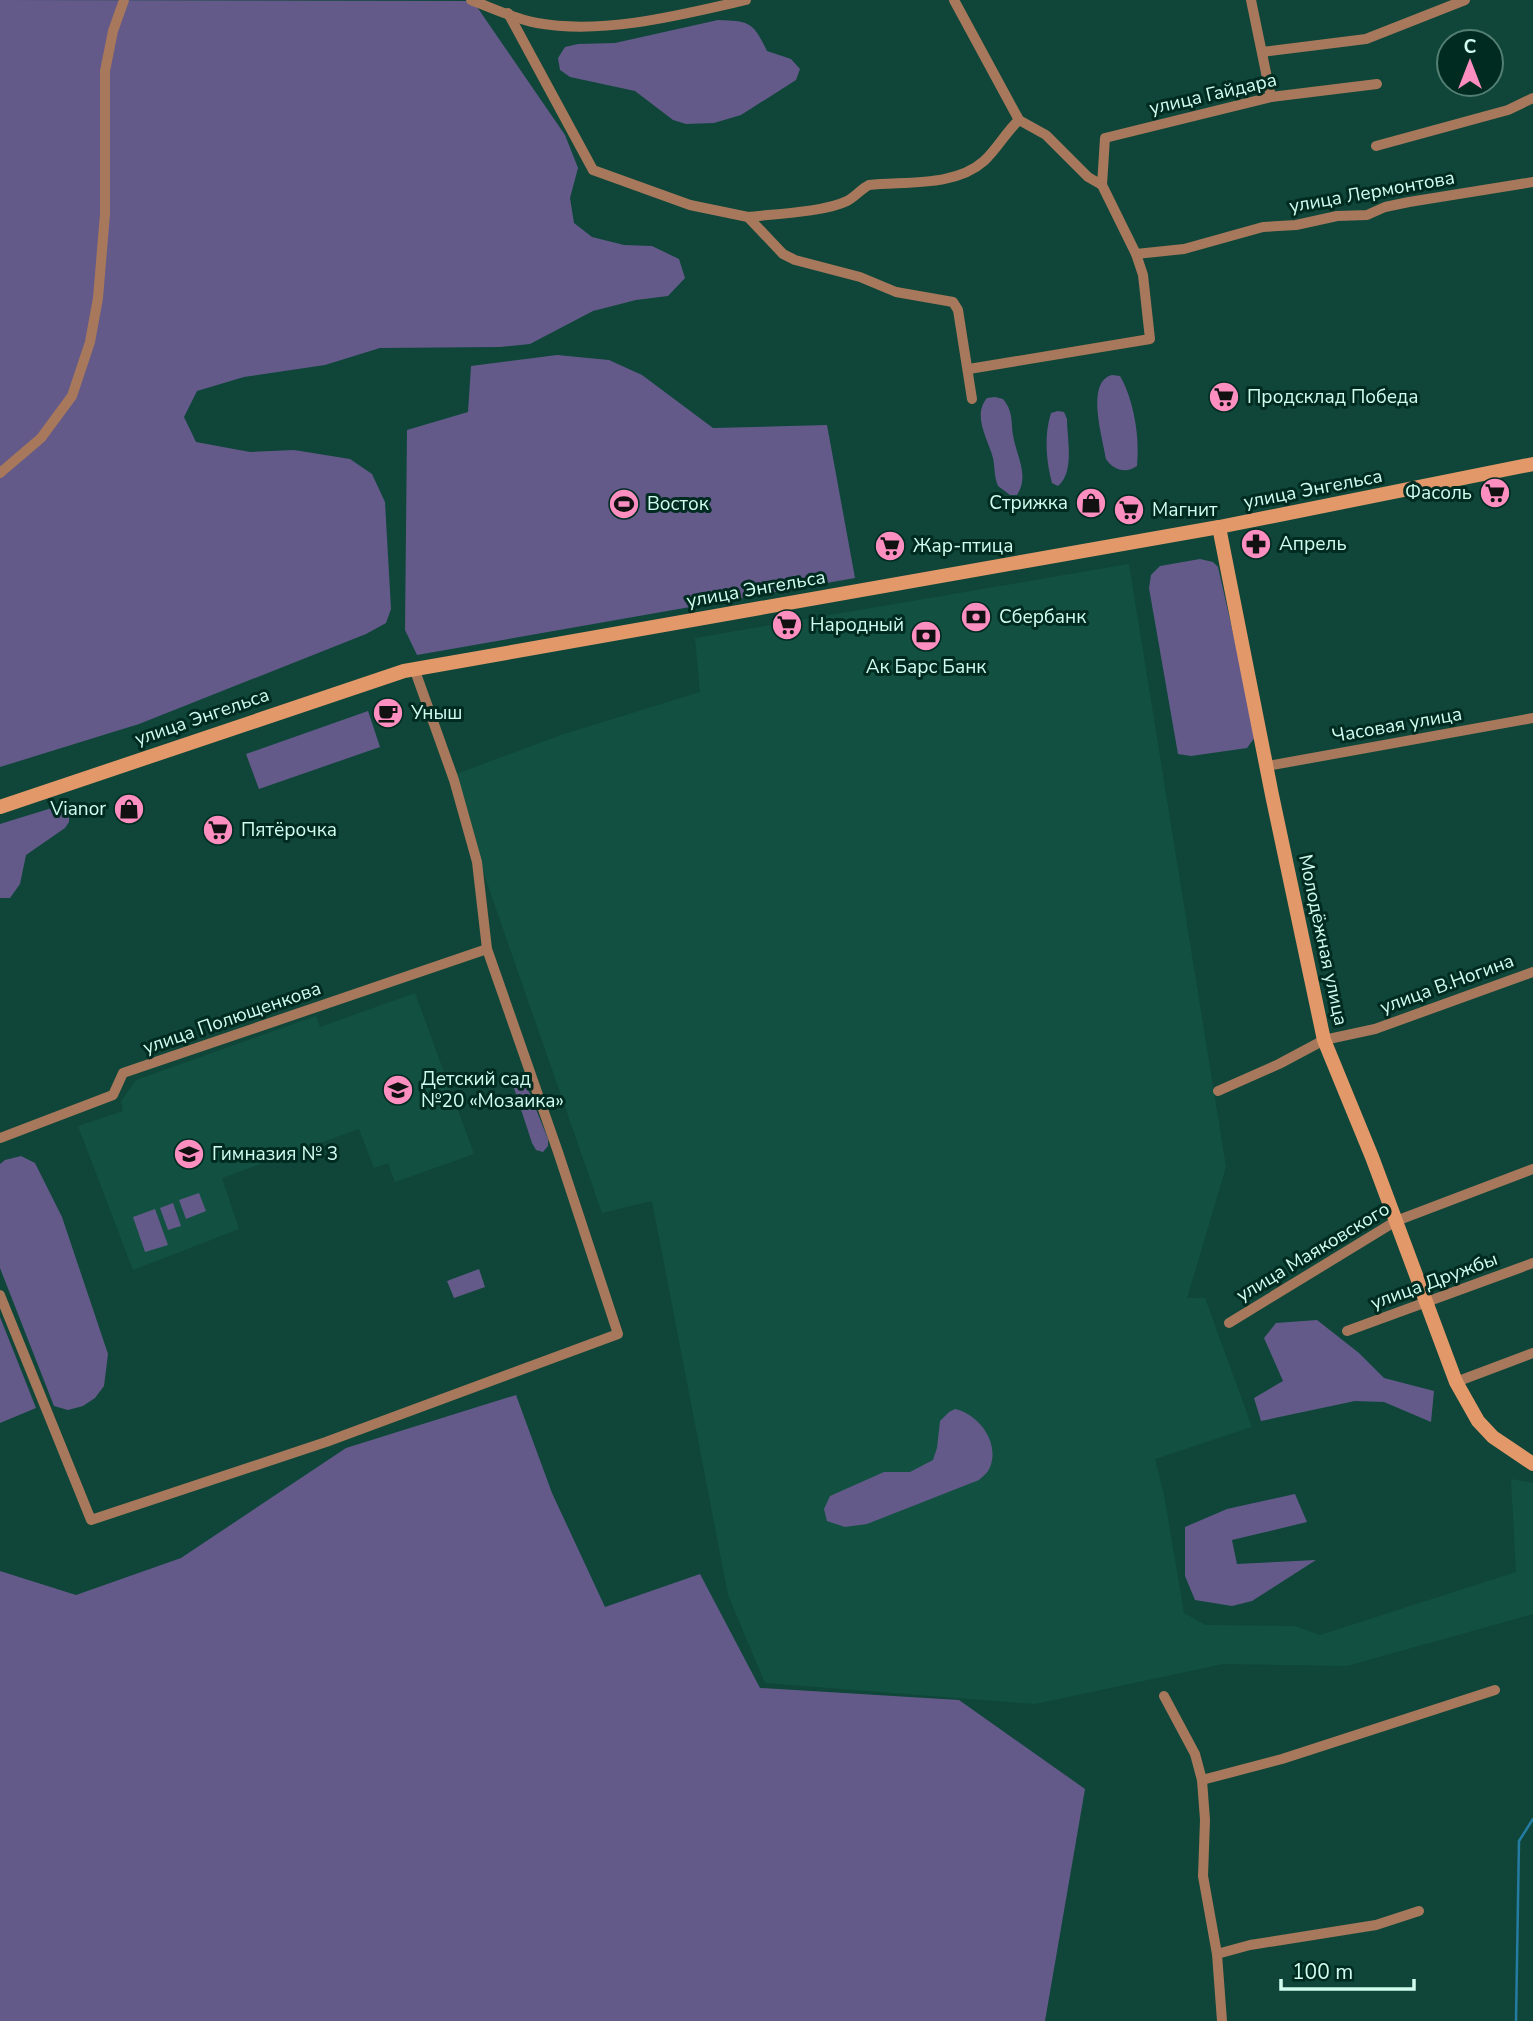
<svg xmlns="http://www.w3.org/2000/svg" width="1533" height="2021" font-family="'Nunito Sans',sans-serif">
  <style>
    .built { fill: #125141 }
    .green { fill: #635a89 }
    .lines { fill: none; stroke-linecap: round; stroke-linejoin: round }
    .stream { stroke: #257ca3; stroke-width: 2.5 }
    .minor { stroke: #a7785b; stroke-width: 10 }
    .secondary { stroke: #e29869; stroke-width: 14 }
    .labels { text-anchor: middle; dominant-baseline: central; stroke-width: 6; stroke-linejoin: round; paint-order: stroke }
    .street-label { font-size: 19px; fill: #d0fdee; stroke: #002b21 }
    .poi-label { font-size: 19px; fill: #d0fdee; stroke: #002b21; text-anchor: start }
  </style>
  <rect width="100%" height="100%" fill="#0f4639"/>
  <g class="built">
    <path d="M1129,564L1226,1167L1187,1298H1205L1252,1427L1155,1459L1164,1495L1184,1613L1206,1625L1295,1626L1320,1635L1516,1572L1511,1479L1533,1483V1614L1347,1666L1223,1664L1035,1704L765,1683L728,1595L652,1201L602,1213L486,880L456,774L561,735L700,692L695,638Z"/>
    <path d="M415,993L474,1154L395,1182L388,1163L374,1168L359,1129L222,1178L239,1229L133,1270L78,1126L123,1111L121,1101L136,1080L316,1016L320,1027Z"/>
  </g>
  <g class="green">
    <path d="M0,0L473,1L565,135L578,168L570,198L574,223L592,237L624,245L652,246L679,259L685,278L668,296L636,300L593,311L530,344L500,347L380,348L325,365L244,377L197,391L184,417L196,442L250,452L294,450L350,459L372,474L385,502L391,609L386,623L366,634L139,724L0,767Z"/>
    <path d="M718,20C750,21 753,22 767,51L791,59L800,69L796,80L741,115L714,123L686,124L673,120L635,91L570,77L560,70L558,58L565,47L578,44L615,43Z"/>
    <path d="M557,355L609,360L642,375L713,428L827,425L855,578L417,655L405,630L407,430L468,412L471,366Z"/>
    <path d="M1112,375L1120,376C1134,400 1140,438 1137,466C1126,474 1113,470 1106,459C1103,438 1085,382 1112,375Z"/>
    <path d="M995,397L1003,399C1013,411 1011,420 1013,435C1016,455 1030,476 1017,495H1010L998,486C994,477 995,468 993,458C988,439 972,416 987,398Z"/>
    <path d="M1058,411L1064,412L1067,419C1067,439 1075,472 1058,486L1052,483C1046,461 1044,434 1051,413Z"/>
    <path d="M1200,559L1213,562L1218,567L1255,730V737L1247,748L1191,756L1178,754L1149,588L1151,575L1160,566Z"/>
    <path d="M368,711L380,747L259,789L246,754Z"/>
    <path d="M55,807L62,808L69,814V822L65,828L26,855L20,884L10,898H0V824Z"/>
    <path d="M517,1073L523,1077L548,1139V1146L543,1152L536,1150L532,1143L513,1085L512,1078Z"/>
    <path d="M21,1156L35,1163L62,1217L108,1354L104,1386L95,1398L83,1406L68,1410L54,1406L0,1268V1164L5,1160Z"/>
    <path d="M199,1193L206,1211L186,1219L179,1200Z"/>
    <path d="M173,1203L181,1226L168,1230L160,1208Z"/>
    <path d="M155,1209L168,1245L145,1252L133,1217Z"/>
    <path d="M479,1269L485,1287L454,1298L447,1281Z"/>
    <path d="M0,1317L36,1408L0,1423Z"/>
    <path d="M1317,1320L1359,1353L1384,1378L1434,1391L1431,1422L1384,1402L1355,1401L1261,1421L1254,1398L1283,1381L1264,1338L1276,1323Z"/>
    <path d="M516,1395L552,1493L605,1607L700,1574L760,1688L959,1700L1085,1789L1045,2021H0V1571L76,1595L181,1558L346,1448Z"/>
    <path d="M955,1409C979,1414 1000,1443 990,1467C988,1473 983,1476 979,1480L867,1524L845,1527L827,1521L824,1509L830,1496L884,1472H910L933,1460L937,1448L940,1421L949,1412Z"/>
    <path d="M1295,1494L1307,1522L1232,1540L1237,1564L1316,1560L1252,1601L1232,1606L1195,1600L1185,1576V1527L1227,1509Z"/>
  </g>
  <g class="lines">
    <path class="stream" d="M1516,2021L1519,1841L1533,1819"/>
    <g class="minor">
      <path d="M471,0C492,8 515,19 537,23C603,35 681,15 746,0"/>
      <path d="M1251,0L1271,97"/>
      <path d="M508,13L593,170L690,205L748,217L783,254L795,260L860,277L896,292L953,302L958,310L972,399"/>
      <path d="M1262,52L1366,39L1465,0"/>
      <path d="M1019,120L1046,135L1088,177L1102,185"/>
      <path d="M1376,146L1508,110L1533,98"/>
      <path d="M748,217C774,214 825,212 847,201C855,197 861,189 869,185C905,181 955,187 984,161C997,149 1006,132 1019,120L954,0"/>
      <path d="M1136,254L1184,249L1263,227L1296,225L1337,216L1367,215L1385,207L1409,202L1533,182"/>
      <path d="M969,369L1150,339L1143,275L1136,254L1102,185L1105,138L1271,97L1377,84"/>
      <path d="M0,473L41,438L72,396L90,342L98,298L105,214V71L113,31L124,0"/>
      <path d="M1267,766L1533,718"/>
      <path d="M1218,1091L1279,1064L1324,1040L1375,1029L1533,972"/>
      <path d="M0,1138L113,1095L123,1073L487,949"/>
      <path d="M0,1295L91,1520L326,1442L618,1334L558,1152L487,949L477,862L454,780L414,668"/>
      <path d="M1229,1323L1396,1221L1533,1169"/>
      <path d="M1347,1331L1533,1263"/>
      <path d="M1456,1382L1533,1353"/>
      <path d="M1164,1696L1195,1754L1202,1780L1205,1820L1203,1876L1217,1954L1222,2021"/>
      <path d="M1202,1780L1282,1759L1495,1690"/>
      <path d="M1217,1954L1250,1945L1376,1925L1419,1911"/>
    </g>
    <g class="secondary">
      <path d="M1219,527L1272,795L1324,1040L1372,1157L1456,1382L1478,1421L1493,1437L1533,1464"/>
      <path d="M0,807L404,671L1219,527L1533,464"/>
    </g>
  </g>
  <defs>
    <g id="supermarket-disc" transform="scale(1.575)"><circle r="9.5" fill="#fd8ec0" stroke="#002b21"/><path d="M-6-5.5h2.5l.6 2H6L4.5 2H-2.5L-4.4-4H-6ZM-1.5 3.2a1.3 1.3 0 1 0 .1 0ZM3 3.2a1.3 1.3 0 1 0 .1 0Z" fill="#111"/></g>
    <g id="shop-disc" transform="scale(1.575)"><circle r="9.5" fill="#fd8ec0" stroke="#002b21"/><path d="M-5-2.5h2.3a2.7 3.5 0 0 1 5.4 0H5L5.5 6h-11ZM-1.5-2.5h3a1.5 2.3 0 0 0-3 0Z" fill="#111"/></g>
    <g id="stadium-disc" transform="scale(1.575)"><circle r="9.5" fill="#fd8ec0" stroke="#002b21"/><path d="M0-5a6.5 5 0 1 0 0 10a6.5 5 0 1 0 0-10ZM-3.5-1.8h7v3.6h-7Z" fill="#111"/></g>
    <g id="pharmacy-disc" transform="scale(1.575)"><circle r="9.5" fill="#fd8ec0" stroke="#002b21"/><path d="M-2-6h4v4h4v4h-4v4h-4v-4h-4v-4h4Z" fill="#111"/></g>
    <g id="bank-disc" transform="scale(1.575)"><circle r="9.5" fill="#fd8ec0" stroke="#002b21"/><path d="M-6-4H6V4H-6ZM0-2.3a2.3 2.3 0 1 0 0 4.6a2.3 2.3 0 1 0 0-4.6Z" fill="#111"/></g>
    <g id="cafe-disc" transform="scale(1.575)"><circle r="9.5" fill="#fd8ec0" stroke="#002b21"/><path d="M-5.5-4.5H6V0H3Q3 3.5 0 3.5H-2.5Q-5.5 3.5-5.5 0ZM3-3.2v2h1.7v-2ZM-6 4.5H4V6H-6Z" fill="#111"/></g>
    <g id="school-disc" transform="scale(1.575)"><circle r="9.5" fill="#fd8ec0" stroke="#002b21"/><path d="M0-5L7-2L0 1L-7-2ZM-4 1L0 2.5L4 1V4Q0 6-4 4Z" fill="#111"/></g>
  </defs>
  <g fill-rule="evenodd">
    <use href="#supermarket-disc" x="1224" y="397"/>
    <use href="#supermarket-disc" x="1495" y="493"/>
    <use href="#shop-disc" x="1091" y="503"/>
    <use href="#stadium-disc" x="624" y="504"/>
    <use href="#supermarket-disc" x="1129" y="510"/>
    <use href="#pharmacy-disc" x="1256" y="544"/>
    <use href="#supermarket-disc" x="890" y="546"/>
    <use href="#bank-disc" x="976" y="617"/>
    <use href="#supermarket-disc" x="787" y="625"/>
    <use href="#bank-disc" x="926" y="636"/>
    <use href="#cafe-disc" x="388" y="713"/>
    <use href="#shop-disc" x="129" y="809"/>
    <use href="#supermarket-disc" x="218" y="830"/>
    <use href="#school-disc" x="398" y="1090"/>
    <use href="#school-disc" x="189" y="1154"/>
  </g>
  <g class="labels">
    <g class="street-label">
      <text transform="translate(1213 94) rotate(-13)">улица Гайдара</text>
      <text transform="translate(1372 192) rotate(-10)">улица Лермонтова</text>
      <text transform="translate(1313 489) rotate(-11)">улица Энгельса</text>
      <text transform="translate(756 589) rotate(-10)">улица Энгельса</text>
      <text transform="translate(202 717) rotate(-19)">улица Энгельса</text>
      <text transform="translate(1397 725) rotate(-10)">Часовая улица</text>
      <text transform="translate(1323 940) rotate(78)">Молодёжная улица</text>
      <text transform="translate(1447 984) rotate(-20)">улица В.Ногина</text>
      <text transform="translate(232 1018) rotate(-19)">улица Полющенкова</text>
      <text transform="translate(1313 1252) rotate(-31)">улица Маяковского</text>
      <text transform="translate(1434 1281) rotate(-20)">улица Дружбы</text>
    </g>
    <g class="poi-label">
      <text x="1247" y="397">Продсклад Победа</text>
      <text x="1472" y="493" text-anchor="end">Фасоль</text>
      <text x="1068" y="503" text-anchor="end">Стрижка</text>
      <text x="647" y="504">Восток</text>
      <text x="1152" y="510">Магнит</text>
      <text x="1279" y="544">Апрель</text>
      <text x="913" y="546">Жар-птица</text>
      <text x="999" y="617">Сбербанк</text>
      <text x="810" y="625">Народный</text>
      <text x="926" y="667" text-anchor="middle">Ак Барс Банк</text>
      <text x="411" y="713">Уныш</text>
      <text x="106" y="809" text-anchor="end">Vianor</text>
      <text x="241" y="830">Пятёрочка</text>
      <text x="421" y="1079">Детский сад<tspan x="421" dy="22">№20 «Мозаика»</tspan></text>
      <text x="212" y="1154">Гимназия № 3</text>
    </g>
  </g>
  <g transform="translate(1470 63)"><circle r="33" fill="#002b21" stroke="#537f73" stroke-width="2"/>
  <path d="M0-5L12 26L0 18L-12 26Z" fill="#fd8ec0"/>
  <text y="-10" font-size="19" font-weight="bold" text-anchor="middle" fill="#d0fdee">С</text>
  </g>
  <path d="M1281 1979v10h133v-10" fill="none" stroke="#d0fdee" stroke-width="3.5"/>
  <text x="1292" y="1979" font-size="21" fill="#d0fdee" stroke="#002b21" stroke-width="5" paint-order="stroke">100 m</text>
</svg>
